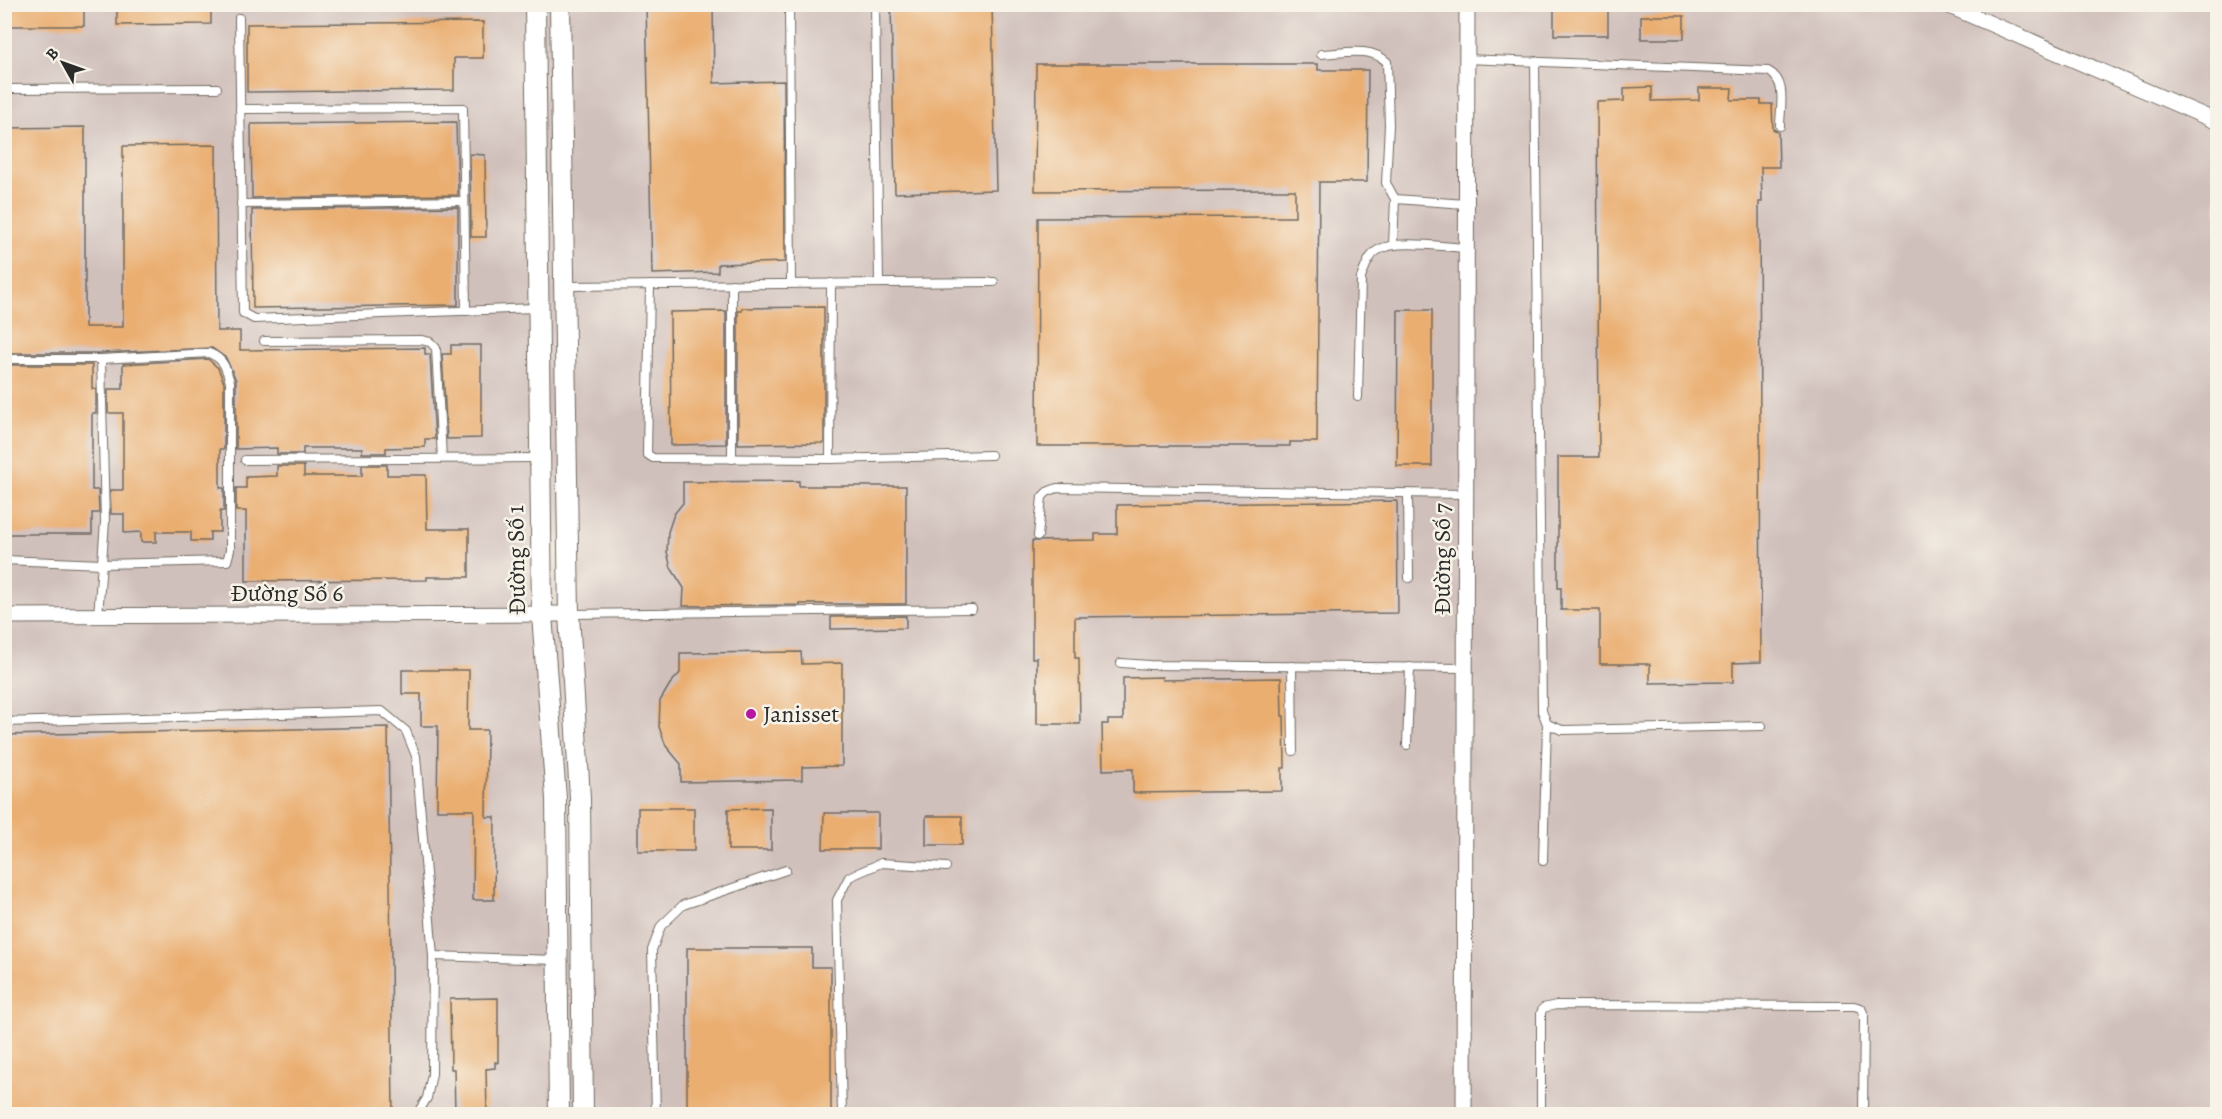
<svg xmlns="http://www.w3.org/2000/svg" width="2222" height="1119" font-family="Alegreya,serif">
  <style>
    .industrial { fill: #d0c0bc }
    .building { fill: #eaae71 }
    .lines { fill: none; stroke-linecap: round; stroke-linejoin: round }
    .service-casing { stroke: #716a61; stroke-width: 10 }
    .minor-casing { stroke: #716a61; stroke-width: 17 }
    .tertiary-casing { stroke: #716a61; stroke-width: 22 }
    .service { stroke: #fff; stroke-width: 8 }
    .minor { stroke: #fff; stroke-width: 15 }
    .tertiary { stroke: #fff; stroke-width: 20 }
    .poi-dot { fill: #b5179e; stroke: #f7f3e8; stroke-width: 2 }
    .labels { text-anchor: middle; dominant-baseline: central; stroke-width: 5; stroke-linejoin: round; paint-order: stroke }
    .street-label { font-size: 24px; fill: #2b2b2b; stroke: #f7f3e8 }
    .poi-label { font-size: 24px; fill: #2b2b2b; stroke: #f7f3e8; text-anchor: start }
  </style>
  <rect width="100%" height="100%" fill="#f7f3e8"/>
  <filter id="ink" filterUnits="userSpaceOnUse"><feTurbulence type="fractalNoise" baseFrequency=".0167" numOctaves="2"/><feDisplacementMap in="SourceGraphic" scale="12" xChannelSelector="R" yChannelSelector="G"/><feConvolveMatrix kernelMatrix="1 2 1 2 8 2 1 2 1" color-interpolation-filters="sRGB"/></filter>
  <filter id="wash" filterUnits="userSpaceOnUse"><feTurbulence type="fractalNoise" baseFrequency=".008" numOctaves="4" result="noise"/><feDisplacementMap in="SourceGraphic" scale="24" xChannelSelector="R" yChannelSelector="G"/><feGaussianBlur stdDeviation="1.35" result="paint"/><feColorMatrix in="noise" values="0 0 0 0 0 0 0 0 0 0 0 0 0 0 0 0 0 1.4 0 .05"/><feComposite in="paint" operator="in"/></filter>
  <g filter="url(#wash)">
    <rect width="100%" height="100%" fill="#f3e0c5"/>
    <rect class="industrial" x="5" y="5" width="2212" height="1109"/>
    <g id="blocks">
      <g class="building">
        <rect x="4" y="4" width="80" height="22"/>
        <path d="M117,4H211V24L117,25Z"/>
        <path d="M646,4H713L714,83L784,81L785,262L718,264V272L652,274Z"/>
        <path d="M891,4H992L996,190L895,193Z"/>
        <rect x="1554" y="4" width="54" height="31"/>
        <rect x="1641" y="16" width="43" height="23"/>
        <path d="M483,22V58H454V90L247,92V24Z"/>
        <path d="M1036,64H1318V70H1368L1367,182H1319L1317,442H1290V446H1037L1038,218L1295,217V190L1035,191Z"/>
        <path d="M1652,87V101L1699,100V88H1732L1731,100H1761V104H1772L1773,129L1778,132L1779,167H1761L1762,202H1759L1761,662L1733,663V682L1650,683V664H1600V610H1561V588H1558V457H1599L1597,102L1624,101V88Z"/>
        <path d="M456,122L458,195L252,198L251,124Z"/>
        <path d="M85,127V327H123V146L216,145L217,331H240V350L425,348V354H430L435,439H425V447L386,448V453H362V448H303V454H277V448L236,449V380L226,358L212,348L101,353H4V128Z"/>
        <path d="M470,154L485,155L486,237H471Z"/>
        <path d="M458,207V305L253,308L252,210Z"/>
        <path d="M824,307V443L738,444V311H742V308Z"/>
        <path d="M1398,310H1432V466H1397Z"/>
        <path d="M726,311V444L671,445L670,312Z"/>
        <path d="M451,345H481V438L447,439L442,354H451Z"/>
        <path d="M208,359L218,368L224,383V449H220V488H224V511H220V532H210V541H191V532H156V542H141V532L124,533V514H111L110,490H123V413H108V389H123V364Z"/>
        <path d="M4,365H92V389H96V413H92V490H98L99,513H92V534H4Z"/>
        <path d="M362,465H387V475H426L427,529H469V577H427V580L246,581V511H236V488H246V477L277,476V466H304V476H362Z"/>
        <path d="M799,481V486H906V604H800V605L683,606L684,588L671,568L667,552L668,532L674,514L683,503V482Z"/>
        <path d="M1397,501L1398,613L1075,617V658H1079L1080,724H1037V658H1032V541L1095,540V534H1117V505Z"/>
        <path d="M906,616V628L831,629V617Z"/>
        <path d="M801,652L802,664L842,663V766L802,767V780L681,782V764L666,746L659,727L660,701L670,684L680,673V653Z"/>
        <path d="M402,670H469L468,730H487L486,817H495L494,900H473L474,810H437L438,726H421V694H402Z"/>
        <path d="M1162,677V680L1281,678L1282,716H1284L1285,768H1282V791L1133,793V769L1103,770L1102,724H1108V720H1123V678Z"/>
        <path d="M388,727L393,1112L246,1114H4V735Z"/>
        <rect x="638" y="808" width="56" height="43"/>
        <path d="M771,808V850H728V809Z"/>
        <path d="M824,813H878V849H823Z"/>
        <rect x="926" y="816" width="36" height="29"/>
        <path d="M687,948H812V967H831V1114H687Z"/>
        <path d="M498,998V1063L495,1062V1068L486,1069L487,1114H455L454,1069H451L450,999Z"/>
      </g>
    </g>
  </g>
  <g filter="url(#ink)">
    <use href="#blocks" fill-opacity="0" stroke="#716a61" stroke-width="1.5"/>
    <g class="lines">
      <g class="service-casing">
        <g id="service">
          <path d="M789,4L791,283"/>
          <path d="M875,4L879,283"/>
          <path d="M239,18L243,313L254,319L536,308"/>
          <path d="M1321,54C1344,53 1370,46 1387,62L1389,125L1386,183L1395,199L1466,204"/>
          <path d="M1466,59L1768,71C1788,81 1780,108 1780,126"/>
          <path d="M1535,61L1542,711L1547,724L1562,730L1762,726"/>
          <path d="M4,89L217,88"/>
          <path d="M240,109L463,108L466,311"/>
          <path d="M241,204L464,201"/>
          <path d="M1393,245L1395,199"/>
          <path d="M650,285L647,454L653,458L830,459L991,455"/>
          <path d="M566,286L994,282"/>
          <path d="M264,341L421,340L430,342L436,348L442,458"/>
          <path d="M4,359H101L209,353C224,359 226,368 230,382V550L227,561L102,564L4,560"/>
          <path d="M1358,397L1361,278C1365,268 1368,256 1378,250C1397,239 1443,247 1466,248"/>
          <path d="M732,459V284"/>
          <path d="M830,459L831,283"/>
          <path d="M245,460L539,458"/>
          <path d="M1408,494L1409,578"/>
          <path d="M1038,536L1042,497L1047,492L1057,488L1465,494"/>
          <path d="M571,614L972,609"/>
          <path d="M98,616L105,522L101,359"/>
          <path d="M1121,663L1150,665L1464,668"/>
          <path d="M1292,666L1293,751"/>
          <path d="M4,722L382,711L406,731L416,756L433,956L432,1074L427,1098L417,1114"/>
          <path d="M1407,745L1410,667"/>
          <path d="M1543,861L1547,724"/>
          <path d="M433,956L556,960"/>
          <path d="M656,1114L652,950L661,926L683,905L786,870"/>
          <path d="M842,1114L837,900L849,877L881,863L946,867"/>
          <path d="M1541,1114V1013L1543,1008L1556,1005L1854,1006L1861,1008L1864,1015L1863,1114"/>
        </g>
      </g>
      <g class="minor-casing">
        <g id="minor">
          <path d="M1945,4L2218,122"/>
          <path d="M4,616L569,614"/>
          <path d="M1464,1114L1467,4"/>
        </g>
      </g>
      <g class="tertiary-casing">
        <g id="tertiary">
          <path d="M535,4L542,615L556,798L559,1114"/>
          <path d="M560,4L569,614L580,798L583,1114"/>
        </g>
      </g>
      <use href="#service" class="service"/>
      <use href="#minor" class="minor"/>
      <use href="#tertiary" class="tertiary"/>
    </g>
  </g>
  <circle class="poi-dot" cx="751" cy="714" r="6"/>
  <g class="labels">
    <g class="street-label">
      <text transform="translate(1442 559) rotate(-90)">Đường Số 7</text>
      <text transform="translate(516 560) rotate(-91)">Đường Số 1</text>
      <text x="287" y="593">Đường Số 6</text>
    </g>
    <g class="poi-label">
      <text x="763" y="714">Janisset</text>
    </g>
  </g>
  <rect width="2222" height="1119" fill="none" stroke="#f7f3e8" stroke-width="24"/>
  <g transform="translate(63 63) rotate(310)" stroke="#f7f3e8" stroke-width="4.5" paint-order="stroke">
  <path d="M0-4.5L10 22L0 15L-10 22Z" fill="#2b2b2b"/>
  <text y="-9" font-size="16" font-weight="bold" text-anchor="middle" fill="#2b2b2b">B</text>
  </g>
</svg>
